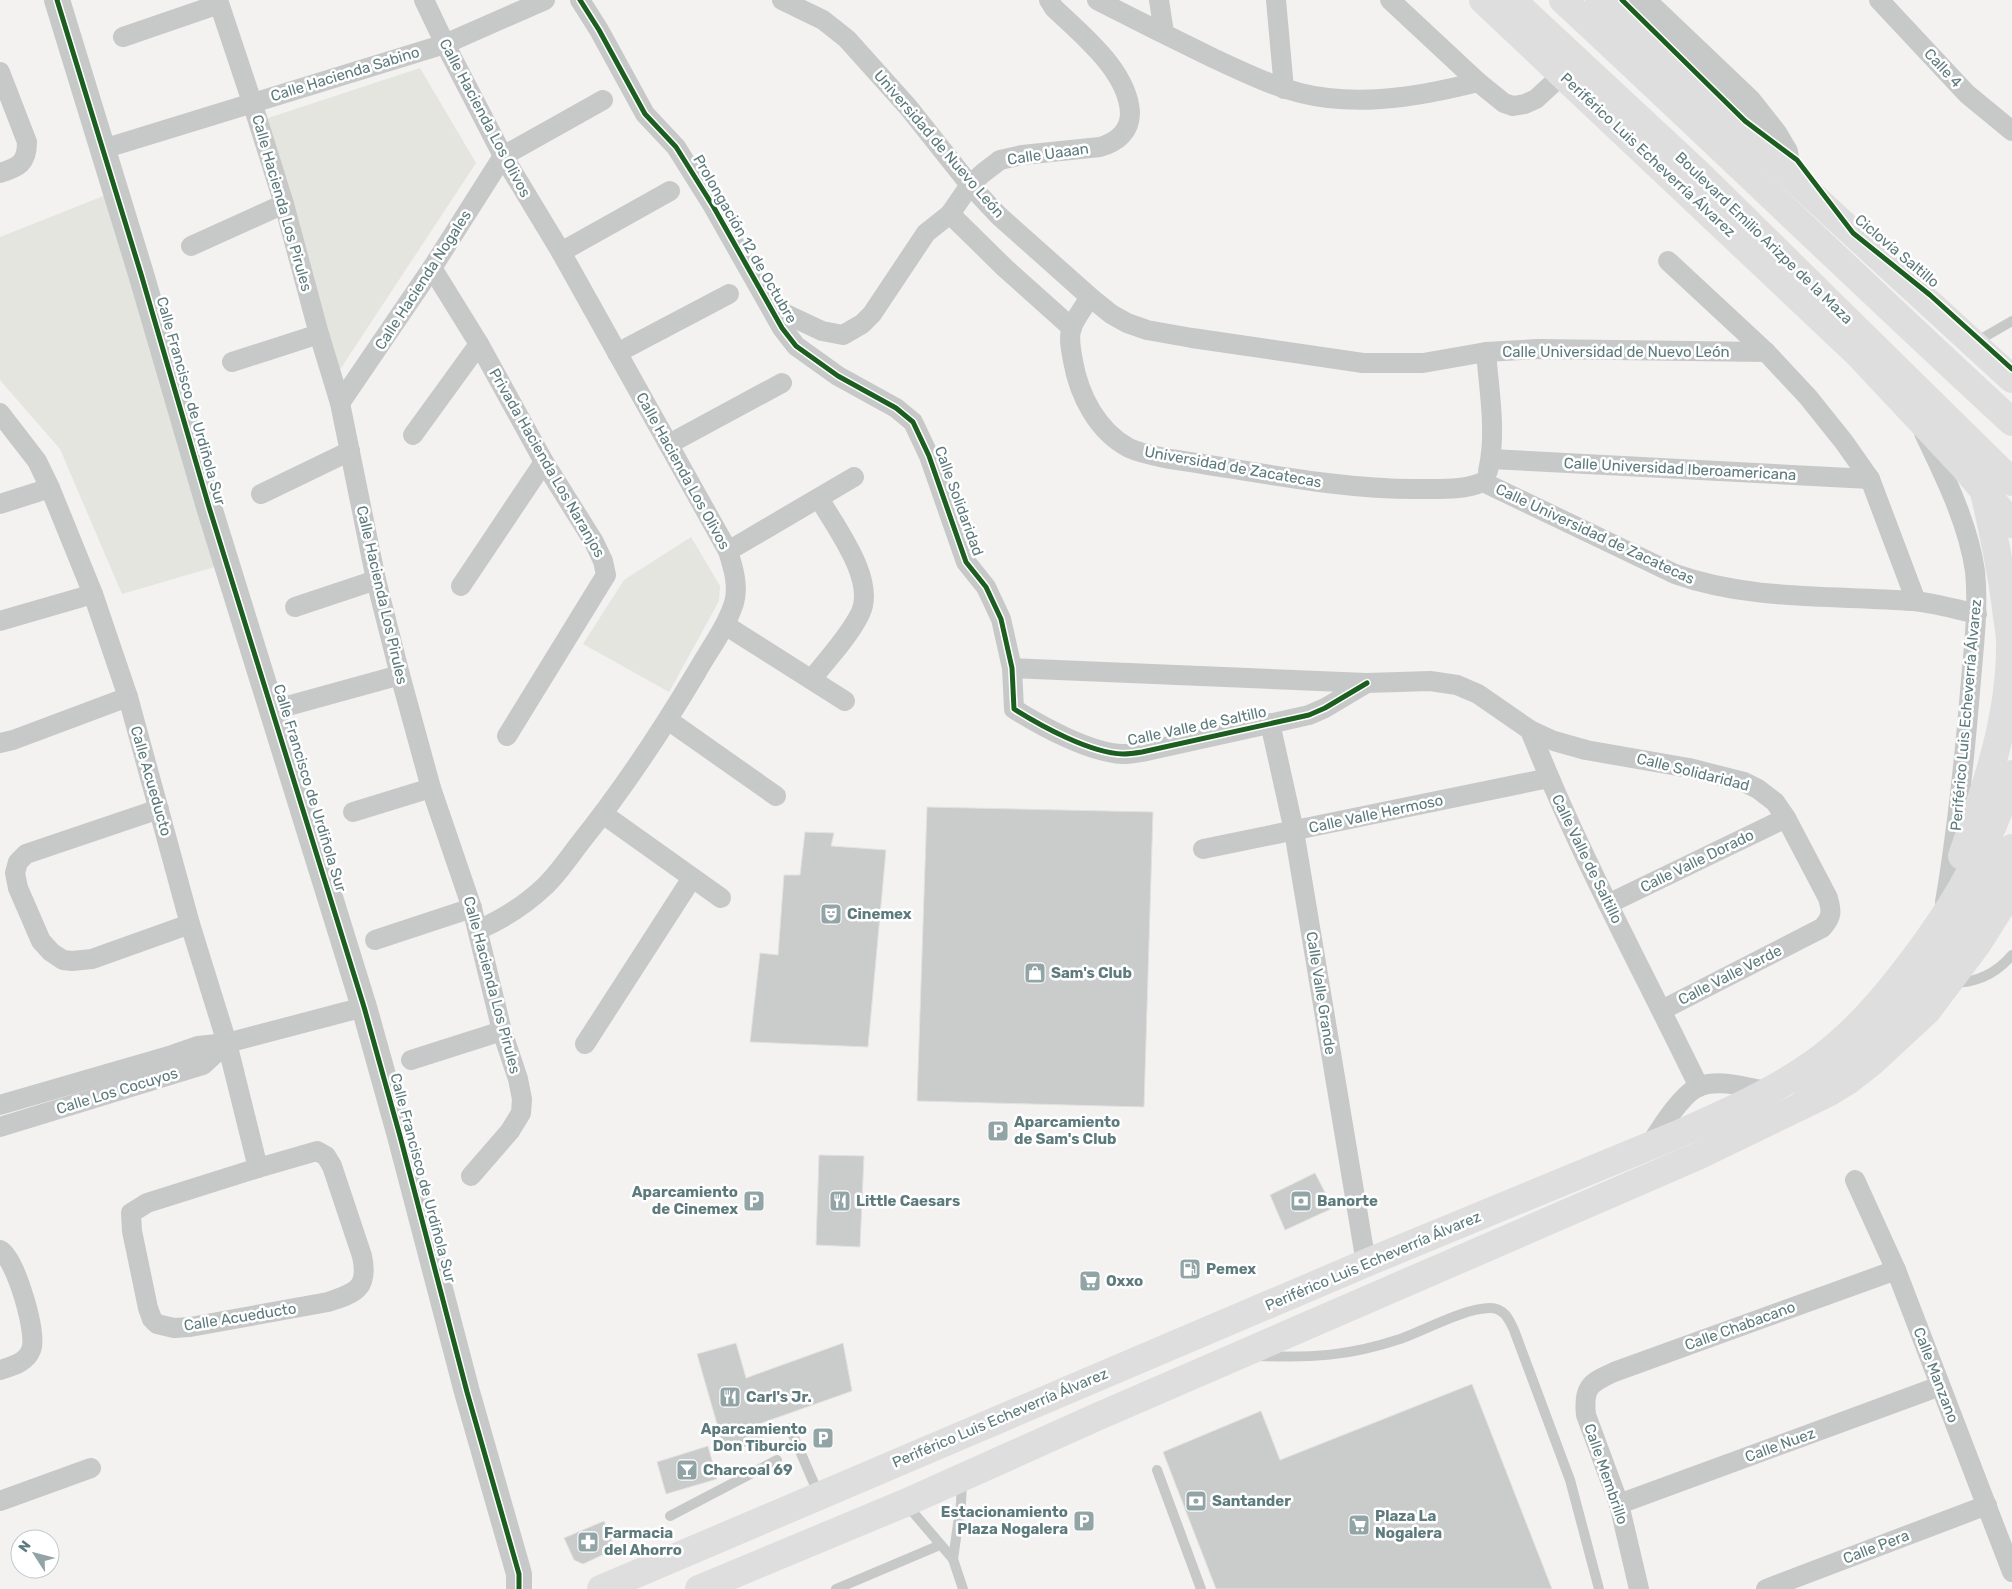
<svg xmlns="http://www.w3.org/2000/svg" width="2012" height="1589" font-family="Rubik,sans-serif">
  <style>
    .green { fill: #e3e5de }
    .building { fill: #c9cccb; stroke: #e2e2e1 }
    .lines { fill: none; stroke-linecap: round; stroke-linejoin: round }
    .service { stroke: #c7c9c9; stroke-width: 10 }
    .minor { stroke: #c7c9c9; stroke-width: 20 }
    .tertiary { stroke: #c7c9c9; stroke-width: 26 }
    .secondary { stroke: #dddedd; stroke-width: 28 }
    .primary { stroke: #dddedd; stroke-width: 28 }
    .trunk { stroke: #dddedd; stroke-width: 28 }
    .cycleway-casing { stroke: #fff; stroke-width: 8 }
    .cycleway { stroke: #1b5e20; stroke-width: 5 }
    .labels { text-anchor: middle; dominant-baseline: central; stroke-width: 5; stroke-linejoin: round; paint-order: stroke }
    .street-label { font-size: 15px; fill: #5d7a7d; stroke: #fff }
    .poi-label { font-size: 15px; font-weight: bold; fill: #5d7a7d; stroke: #fff; text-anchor: start }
  </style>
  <rect width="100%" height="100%" fill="#f3f2f1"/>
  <g class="green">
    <path d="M420,68L476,163L335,377L265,119Z"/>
    <path d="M106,195L218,566L122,594L60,449L0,380V237Z"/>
    <path d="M691,537L720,586L719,601L669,692L583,644L624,580Z"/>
  </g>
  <g class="building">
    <path d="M927,807L1153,812L1144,1107L917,1101Z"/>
    <path d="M805,832L834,833L831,846L886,850L868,1047L750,1042L760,953L778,955L784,875H800Z"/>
    <path d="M819,1155L864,1156L860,1247L816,1245Z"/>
    <path d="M1315,1173L1333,1208L1285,1230L1270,1195Z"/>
    <path d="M736,1343L746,1378L843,1343L852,1391L759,1424L764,1441L725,1452L697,1354Z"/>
    <path d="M1472,1384L1552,1589H1216L1163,1452L1261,1411L1280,1460Z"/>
    <path d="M708,1446L717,1479L666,1494L657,1462Z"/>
    <path d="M604,1521L615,1549L583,1564L574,1560L564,1538Z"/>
  </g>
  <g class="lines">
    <g class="service">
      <path d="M1974,343L2012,321"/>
      <path d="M1952,983C1977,983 1996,974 2012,955"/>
      <path d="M1259,1356C1312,1358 1349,1356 1400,1339C1425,1330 1465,1308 1490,1308C1504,1308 1509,1319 1514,1330L1570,1480L1599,1589"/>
      <path d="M790,1428L819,1495"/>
      <path d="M1157,1470L1201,1589"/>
      <path d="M906,1504L953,1559L963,1589"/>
      <path d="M670,1516L777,1460"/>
      <path d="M953,1559L961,1503L962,1481"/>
      <path d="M836,1589L940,1545"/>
    </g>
    <g class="minor">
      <path d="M218,0L252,102L284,204L319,334L340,403L376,580L400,675L431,788L472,908L502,1031L518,1079L522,1099L521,1113L510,1131L471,1176"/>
      <path d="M424,0L445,44L503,156L561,252L728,551C733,567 739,586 734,603C726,628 709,650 696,673C661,732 623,789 580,843C569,857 558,874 544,887C524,906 503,919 478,930"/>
      <path d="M580,0L599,30L645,114L676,147L713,206L782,328L796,346L838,376L896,408L913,422L929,456L966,562L986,587L1001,619L1012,668L1014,709C1041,726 1090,753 1123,754C1129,754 1136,753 1142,752L1309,715L1325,708L1367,683"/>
      <path d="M782,0L823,20L847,39L908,107L970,185L998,215L1090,297L1111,314L1127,323L1147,330L1192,338L1363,363H1423L1486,352L1538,349L1766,352"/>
      <path d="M1097,0C1136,20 1174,39 1213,58C1250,75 1287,94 1328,98C1379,104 1429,94 1478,82"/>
      <path d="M1159,0L1164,33"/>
      <path d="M1276,0L1284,89"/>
      <path d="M1390,0L1478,82L1504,103L1513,106L1525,104L1536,99L1562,75"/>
      <path d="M1879,0L1967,94L2012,131"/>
      <path d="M123,37L219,4"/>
      <path d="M0,72L27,142C27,163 19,167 0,173"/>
      <path d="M103,149L445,44L545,0"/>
      <path d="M950,214L1005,268L1072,328"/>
      <path d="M191,246L284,204"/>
      <path d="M561,252L670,191"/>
      <path d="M1668,261L1766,352L1808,397L1844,442L1870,479L1916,601"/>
      <path d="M432,268L479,344L544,462L594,542L603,561L606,575L507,736"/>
      <path d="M1090,297C1084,307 1076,317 1072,327C1068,337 1071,350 1073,361C1079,395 1097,431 1129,448C1142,454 1156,456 1170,459C1254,471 1338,490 1423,489C1443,489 1464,490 1483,482"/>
      <path d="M771,307L822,331L843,335L862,324L872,314L926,233L950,214L970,185L983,173L1000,160L1022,155L1100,147C1117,142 1130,132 1130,113C1128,71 1082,35 1054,8L1049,0"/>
      <path d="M1486,352C1489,391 1497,433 1488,471"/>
      <path d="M617,353L729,294"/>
      <path d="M232,362L319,334"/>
      <path d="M340,403L432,268L503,156L603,100"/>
      <path d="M0,413L37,461L50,488L93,594L128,697L190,924L227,1043L258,1168"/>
      <path d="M1924,433C1945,477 1968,523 1975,571C1979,611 1973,652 1970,692C1964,763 1957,832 1945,902"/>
      <path d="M413,435L479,344"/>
      <path d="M669,444L782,383"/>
      <path d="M1491,459L1870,479"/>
      <path d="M1483,482L1675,574C1751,601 1833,595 1913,601C1934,603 1956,609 1977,614"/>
      <path d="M261,494L350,451"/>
      <path d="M0,504L50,488"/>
      <path d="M728,551L854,477"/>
      <path d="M461,586L544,462"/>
      <path d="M295,607L376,580"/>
      <path d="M0,621L93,594"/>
      <path d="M725,625L845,701"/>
      <path d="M1012,668L1367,683L1430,681L1457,685L1478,694L1530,730L1554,741L1586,750L1689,768L1744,782L1758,789L1775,802L1786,818L1828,898C1832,912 1832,917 1822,928L1662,1010"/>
      <path d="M812,679C828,658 848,638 860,614C877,580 835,527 819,498"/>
      <path d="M273,710L400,675"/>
      <path d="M668,720L776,796"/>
      <path d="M1270,723L1294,831L1366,1263"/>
      <path d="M1530,730C1578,853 1642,969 1699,1087"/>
      <path d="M0,743L13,740L128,697"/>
      <path d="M159,809L26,854L18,862L15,873L18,888L41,941L51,952L63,960L72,961L92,959L190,924"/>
      <path d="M353,812L431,788"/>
      <path d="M603,814L721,898"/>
      <path d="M1203,849L1549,778"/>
      <path d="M1608,904L1786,818"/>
      <path d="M375,940L472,908"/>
      <path d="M585,1044L692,878"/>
      <path d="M411,1060L502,1031"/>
      <path d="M0,1105L172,1055L198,1046L227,1043L364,1007"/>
      <path d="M0,1127L203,1065L227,1043"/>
      <path d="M1650,1145C1660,1129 1682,1093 1700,1086C1721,1079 1745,1087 1766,1091"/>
      <path d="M317,1151L326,1156L332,1166L362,1256C369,1288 356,1293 328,1302L190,1327L174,1328L157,1324L152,1319L148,1308L132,1231L131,1213L147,1203L258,1168Z"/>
      <path d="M1855,1180L1896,1270L2012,1572"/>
      <path d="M0,1250C15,1257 38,1334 31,1350C26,1363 12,1366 0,1370"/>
      <path d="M0,1501L91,1468"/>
      <path d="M1619,1504L1940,1386"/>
      <path d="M1639,1589L1619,1504L1586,1415C1583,1387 1590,1383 1614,1372L1896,1270"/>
      <path d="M1766,1589L1987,1505"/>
    </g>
    <g class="tertiary">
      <path d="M57,0L141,274L209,507L364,1007L400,1136L467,1392L519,1574V1589"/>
      <path d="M1642,0L1749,102L1775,135L1785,152L1789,174"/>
    </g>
    <g class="secondary">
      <path d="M1483,0L1856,352L1964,467L2012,524"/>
      <path d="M1599,0L2012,379"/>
    </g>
    <g class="primary">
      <path d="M1962,856C1986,787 2011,717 2010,642C2010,631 2007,619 2006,608C2001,569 1993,531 1984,492"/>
      <path d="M601,1589L1366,1263L1676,1135C1723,1114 1772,1093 1814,1063C1849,1038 1878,1006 1904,972C1954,908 1987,851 2012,774"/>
      <path d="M699,1589L905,1503L1099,1416L1698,1156L1828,1093L1849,1080L1872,1062L1927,1011L1978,943L2012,889"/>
    </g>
    <g class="trunk">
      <path d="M1512,0L1700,175L2012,482"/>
      <path d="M1563,0C1714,140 1861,283 2012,422"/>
      <path d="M1801,1106C1828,1079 1856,1053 1883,1026C1934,975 1981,913 2012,848"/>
    </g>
    <g class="cycleway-casing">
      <g id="cycleway">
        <path d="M57,0L141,274L209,507L364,1007L400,1136L467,1392L519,1574V1589"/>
        <path d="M580,0L599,30L645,114L676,147L713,206L782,328L796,346L838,376L896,408L913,422L929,456L966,562L986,587L1001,619L1012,668L1014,709C1041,726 1090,753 1123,754C1129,754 1136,753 1142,752L1309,715L1325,708L1367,683"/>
        <path d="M1622,0L1745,121L1797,160L1853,233L1930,295L2012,369"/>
      </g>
    </g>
    <use href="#cycleway" class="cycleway"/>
  </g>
  <defs>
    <g id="theatre-square" transform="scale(1.125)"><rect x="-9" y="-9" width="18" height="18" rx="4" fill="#92a4a6" stroke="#fff"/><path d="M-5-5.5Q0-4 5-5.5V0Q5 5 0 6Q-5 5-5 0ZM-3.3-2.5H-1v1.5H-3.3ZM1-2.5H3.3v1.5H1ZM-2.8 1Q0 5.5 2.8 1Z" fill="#fff"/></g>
    <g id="shop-square" transform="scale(1.125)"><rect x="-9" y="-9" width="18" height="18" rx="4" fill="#92a4a6" stroke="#fff"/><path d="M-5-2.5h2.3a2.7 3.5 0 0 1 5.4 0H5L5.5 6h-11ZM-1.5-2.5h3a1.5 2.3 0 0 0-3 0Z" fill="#fff"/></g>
    <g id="parking-square" transform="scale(1.125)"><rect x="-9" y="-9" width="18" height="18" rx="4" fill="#92a4a6" stroke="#fff"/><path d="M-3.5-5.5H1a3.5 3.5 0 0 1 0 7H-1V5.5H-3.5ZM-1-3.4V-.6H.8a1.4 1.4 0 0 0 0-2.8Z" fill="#fff"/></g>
    <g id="restaurant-square" transform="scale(1.125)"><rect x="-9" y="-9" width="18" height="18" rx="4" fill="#92a4a6" stroke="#fff"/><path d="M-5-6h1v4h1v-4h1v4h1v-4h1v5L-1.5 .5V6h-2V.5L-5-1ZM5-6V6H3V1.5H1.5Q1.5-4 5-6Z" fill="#fff"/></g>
    <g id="bank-square" transform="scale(1.125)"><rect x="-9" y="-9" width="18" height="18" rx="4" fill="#92a4a6" stroke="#fff"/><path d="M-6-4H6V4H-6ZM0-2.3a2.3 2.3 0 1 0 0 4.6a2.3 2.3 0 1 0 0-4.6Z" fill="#fff"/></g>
    <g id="fuel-square" transform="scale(1.125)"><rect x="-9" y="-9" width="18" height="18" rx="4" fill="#92a4a6" stroke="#fff"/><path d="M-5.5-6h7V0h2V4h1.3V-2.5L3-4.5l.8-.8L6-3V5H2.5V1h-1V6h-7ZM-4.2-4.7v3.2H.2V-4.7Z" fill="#fff"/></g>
    <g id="supermarket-square" transform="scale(1.125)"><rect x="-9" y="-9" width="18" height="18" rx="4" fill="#92a4a6" stroke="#fff"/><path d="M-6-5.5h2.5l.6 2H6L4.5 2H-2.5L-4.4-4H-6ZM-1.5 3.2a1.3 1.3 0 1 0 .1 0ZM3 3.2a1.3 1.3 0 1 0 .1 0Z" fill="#fff"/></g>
    <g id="bar-square" transform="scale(1.125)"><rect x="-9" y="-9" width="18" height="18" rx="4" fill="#92a4a6" stroke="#fff"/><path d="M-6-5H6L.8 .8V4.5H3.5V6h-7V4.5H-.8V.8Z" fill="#fff"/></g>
    <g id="pharmacy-square" transform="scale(1.125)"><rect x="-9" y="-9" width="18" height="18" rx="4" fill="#92a4a6" stroke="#fff"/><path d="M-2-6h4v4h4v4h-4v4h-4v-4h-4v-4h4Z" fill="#fff"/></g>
  </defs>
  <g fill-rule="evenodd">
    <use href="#theatre-square" x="831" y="914"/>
    <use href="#shop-square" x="1035" y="973"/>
    <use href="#parking-square" x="998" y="1131"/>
    <use href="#parking-square" x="754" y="1201"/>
    <use href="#restaurant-square" x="840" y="1201"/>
    <use href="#bank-square" x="1301" y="1201"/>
    <use href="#fuel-square" x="1190" y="1269"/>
    <use href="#supermarket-square" x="1090" y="1281"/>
    <use href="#restaurant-square" x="730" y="1397"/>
    <use href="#parking-square" x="823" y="1438"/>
    <use href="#bar-square" x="687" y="1470"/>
    <use href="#bank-square" x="1196" y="1501"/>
    <use href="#parking-square" x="1084" y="1521"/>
    <use href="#supermarket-square" x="1359" y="1525"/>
    <use href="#pharmacy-square" x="588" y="1542"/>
  </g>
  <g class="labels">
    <g class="street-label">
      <text transform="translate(1943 68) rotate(47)">Calle 4</text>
      <text transform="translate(345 74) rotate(-17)">Calle Hacienda Sabino</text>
      <text transform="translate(485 118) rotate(62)">Calle Hacienda Los Olivos</text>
      <text transform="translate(939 144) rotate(49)">Universidad de Nuevo León</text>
      <text transform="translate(1048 154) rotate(-8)">Calle Uaaan</text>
      <text transform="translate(1648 155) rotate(43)">Periférico Luis Echeverría Álvarez</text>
      <text transform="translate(282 203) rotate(74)">Calle Hacienda Los Pirules</text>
      <text transform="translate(1764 238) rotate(44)">Boulevard Emilio Arizpe de la Maza</text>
      <text transform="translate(745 239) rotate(60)">Prolongación 12 de Octubre</text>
      <text transform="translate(1897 251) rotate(40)">Ciclovía Saltillo</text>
      <text transform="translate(423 280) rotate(-57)">Calle Hacienda Nogales</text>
      <text x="1616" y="352">Calle Universidad de Nuevo León</text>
      <text transform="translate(191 401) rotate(74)">Calle Francisco de Urdiñola Sur</text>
      <text transform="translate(547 463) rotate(60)">Privada Hacienda Los Naranjos</text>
      <text transform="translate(1233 467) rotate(10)">Universidad de Zacatecas</text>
      <text transform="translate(1680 469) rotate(3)">Calle Universidad Iberoamericana</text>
      <text transform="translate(683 471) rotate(61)">Calle Hacienda Los Olivos</text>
      <text transform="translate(959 501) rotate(70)">Calle Solidaridad</text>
      <text transform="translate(1595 534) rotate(25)">Calle Universidad de Zacatecas</text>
      <text transform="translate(382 595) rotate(77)">Calle Hacienda Los Pirules</text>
      <text transform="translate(1966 715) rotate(-85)">Periférico Luis Echeverría Álvarez</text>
      <text transform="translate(1197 726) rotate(-12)">Calle Valle de Saltillo</text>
      <text transform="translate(1693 772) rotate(14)">Calle Solidaridad</text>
      <text transform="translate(151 781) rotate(74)">Calle Acueducto</text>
      <text transform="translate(310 788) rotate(73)">Calle Francisco de Urdiñola Sur</text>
      <text transform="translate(1376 814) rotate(-12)">Calle Valle Hermoso</text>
      <text transform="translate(1587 859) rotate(64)">Calle Valle de Saltillo</text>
      <text transform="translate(1697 861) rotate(-26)">Calle Valle Dorado</text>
      <text transform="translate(1730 975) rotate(-27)">Calle Valle Verde</text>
      <text transform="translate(492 985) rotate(75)">Calle Hacienda Los Pirules</text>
      <text transform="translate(1321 993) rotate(81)">Calle Valle Grande</text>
      <text transform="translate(117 1091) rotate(-17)">Calle Los Cocuyos</text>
      <text transform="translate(423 1178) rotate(75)">Calle Francisco de Urdiñola Sur</text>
      <text transform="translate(1373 1261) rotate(-23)">Periférico Luis Echeverría Álvarez</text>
      <text transform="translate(240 1317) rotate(-9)">Calle Acueducto</text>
      <text transform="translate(1740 1326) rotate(-20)">Calle Chabacano</text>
      <text transform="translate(1936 1375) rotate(69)">Calle Manzano</text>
      <text transform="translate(1000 1418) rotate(-23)">Periférico Luis Echeverría Álvarez</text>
      <text transform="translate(1780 1445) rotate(-20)">Calle Nuez</text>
      <text transform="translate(1606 1474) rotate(71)">Calle Membrillo</text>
      <text transform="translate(1876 1547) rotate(-21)">Calle Pera</text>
    </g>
    <g class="poi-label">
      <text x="847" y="914">Cinemex</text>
      <text x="1051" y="973">Sam's Club</text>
      <text x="1014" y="1122">Aparcamiento<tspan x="1014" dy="17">de Sam's Club</tspan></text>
      <text x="738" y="1192" text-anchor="end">Aparcamiento<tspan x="738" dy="17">de Cinemex</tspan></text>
      <text x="856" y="1201">Little Caesars</text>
      <text x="1317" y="1201">Banorte</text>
      <text x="1206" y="1269">Pemex</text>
      <text x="1106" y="1281">Oxxo</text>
      <text x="746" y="1397">Carl's Jr.</text>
      <text x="807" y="1429" text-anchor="end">Aparcamiento<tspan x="807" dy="17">Don Tiburcio</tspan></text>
      <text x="703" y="1470">Charcoal 69</text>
      <text x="1212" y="1501">Santander</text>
      <text x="1068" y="1512" text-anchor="end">Estacionamiento<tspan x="1068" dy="17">Plaza Nogalera</tspan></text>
      <text x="1375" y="1516">Plaza La<tspan x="1375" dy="17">Nogalera</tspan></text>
      <text x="604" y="1533">Farmacia<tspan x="604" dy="17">del Ahorro</tspan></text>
    </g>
  </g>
  <g transform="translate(35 1554) rotate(306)"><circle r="24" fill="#ffffff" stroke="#becacb"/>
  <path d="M0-4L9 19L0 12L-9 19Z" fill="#92a4a6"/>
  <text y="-8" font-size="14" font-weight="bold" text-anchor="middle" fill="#5d7a7d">N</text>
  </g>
</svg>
